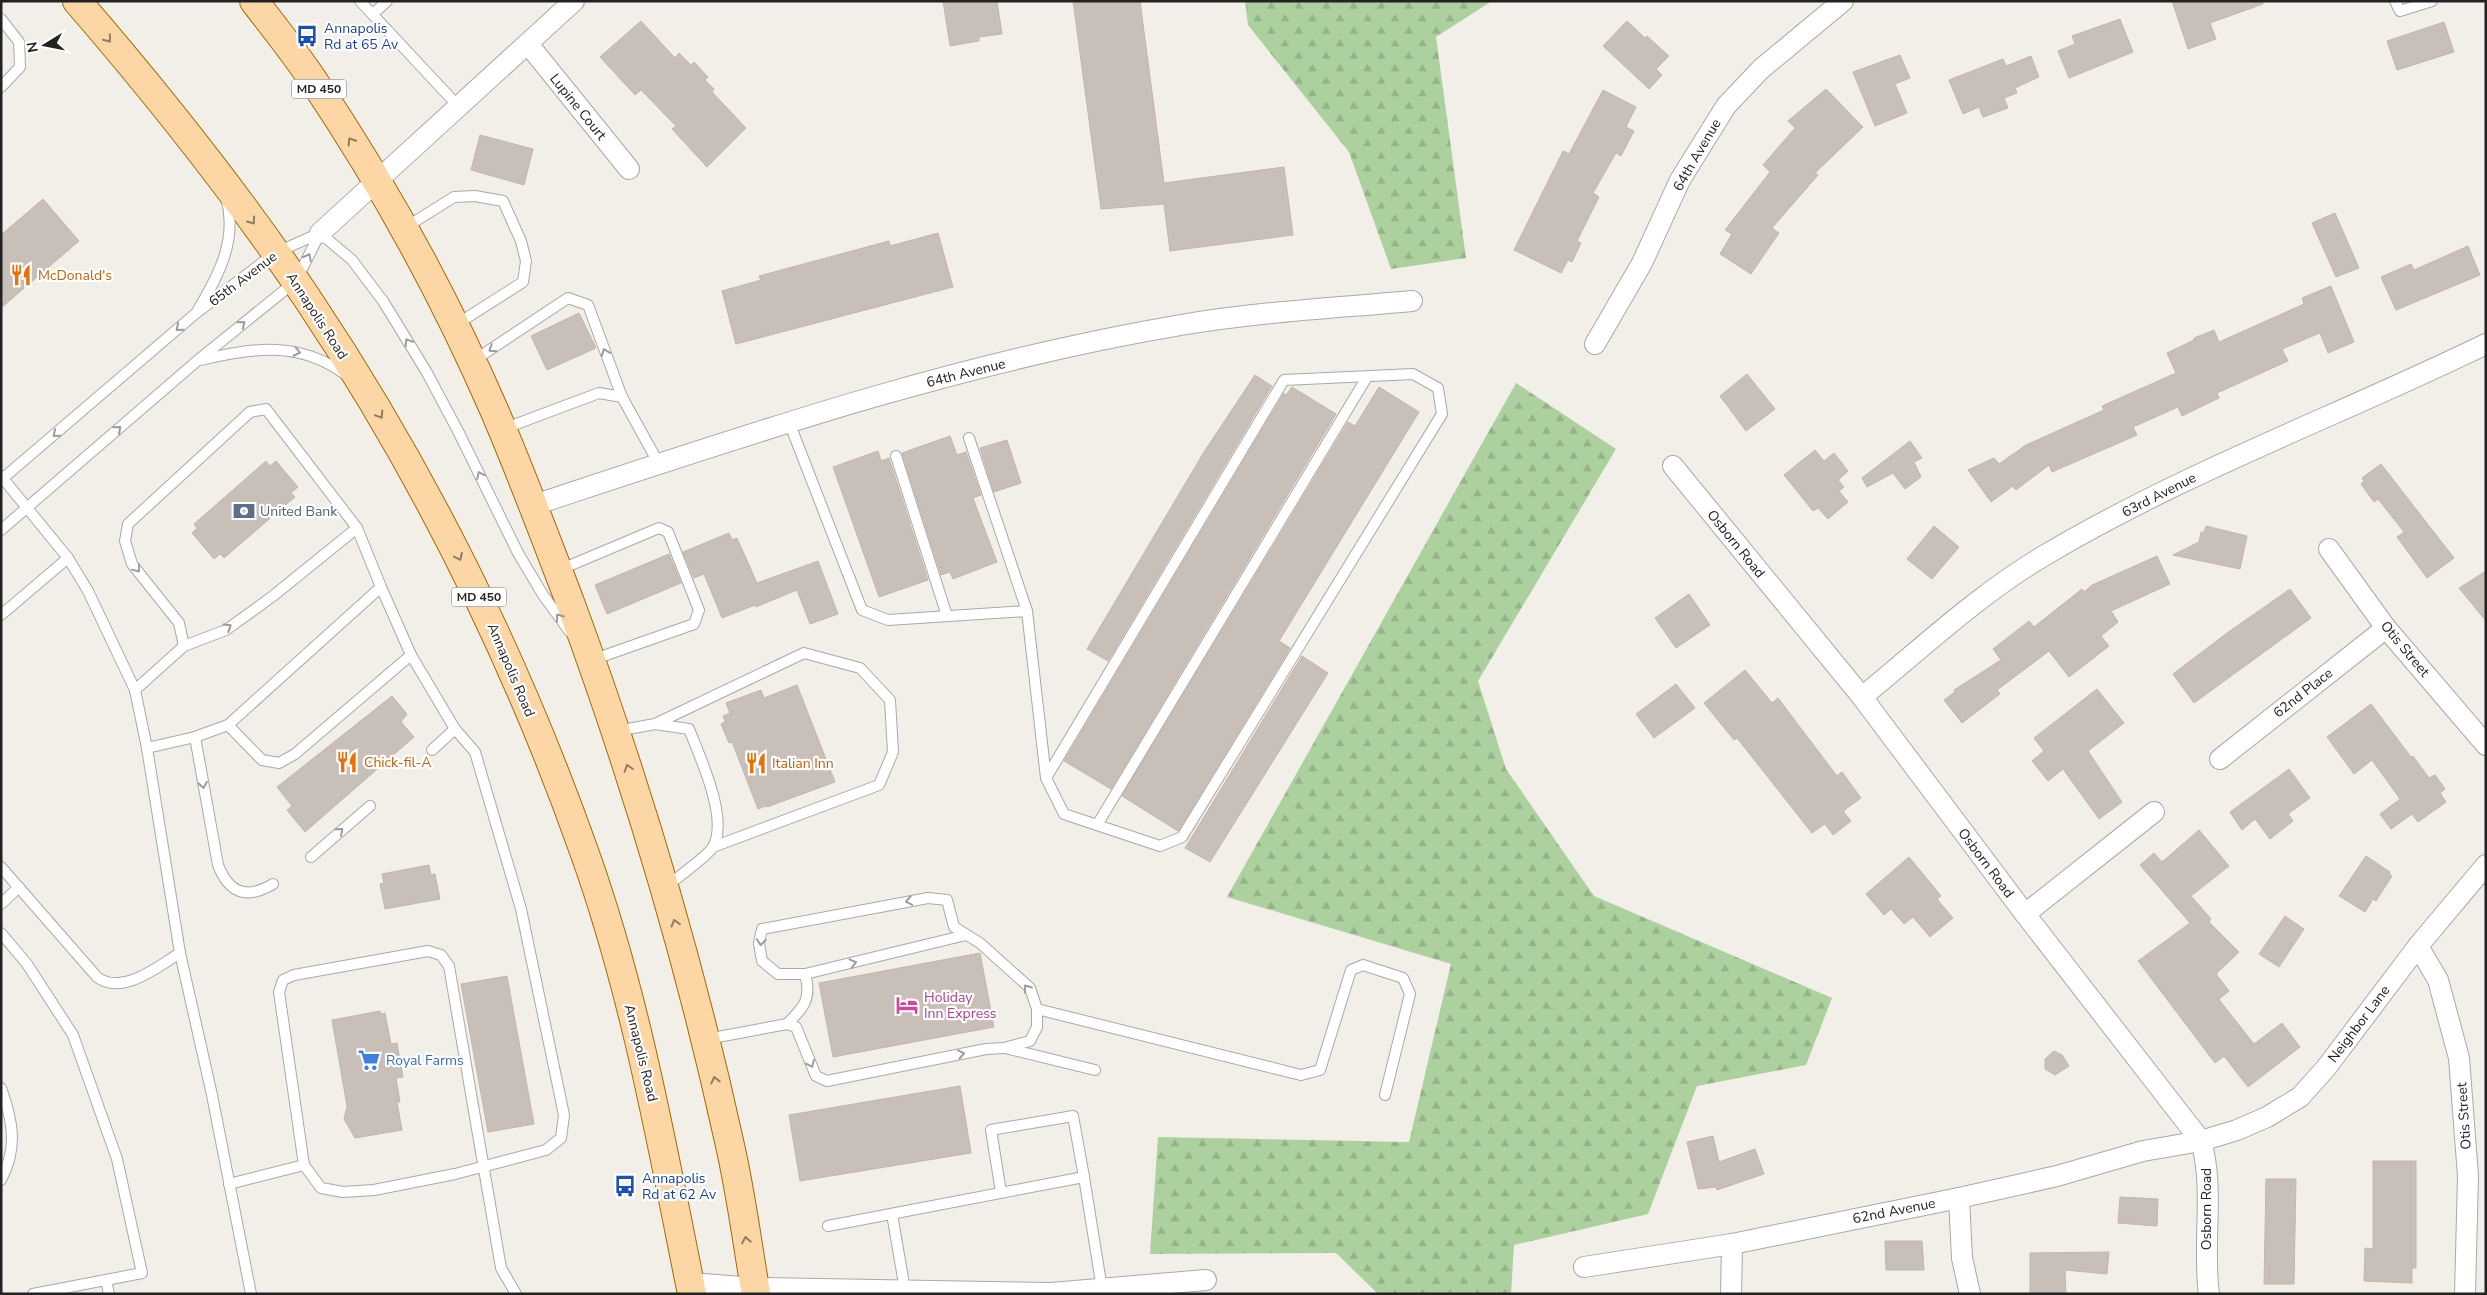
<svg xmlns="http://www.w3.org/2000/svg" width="2487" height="1295" font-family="'Nunito Sans',sans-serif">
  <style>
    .forest { fill: url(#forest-firs) }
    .building { fill: #c7bfb8; stroke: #c4b6ab }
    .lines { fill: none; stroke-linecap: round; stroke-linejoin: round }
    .service-casing { stroke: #a9a9a9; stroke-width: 12 }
    .minor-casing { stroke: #a9a9a9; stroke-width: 22 }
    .primary-casing { stroke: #a06b00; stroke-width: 30 }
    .service { stroke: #fff; stroke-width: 10 }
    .minor { stroke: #fff; stroke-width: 20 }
    .primary { stroke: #fcd6a4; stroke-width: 28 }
    .oneway { stroke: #8f7c63 }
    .oneway2 { stroke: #9c9c9c }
    .labels { text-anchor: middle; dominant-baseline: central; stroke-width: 4.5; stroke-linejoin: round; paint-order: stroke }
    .shield { fill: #fff; stroke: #646464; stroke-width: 1 }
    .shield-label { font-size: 12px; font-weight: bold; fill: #222 }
    .transit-label { font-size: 14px; fill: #164399; stroke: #fff; text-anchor: start }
    .street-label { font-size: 14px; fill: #222; stroke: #fff }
    .food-label { font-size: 14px; fill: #c56008; stroke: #fff; text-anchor: start }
    .service-label { font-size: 14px; fill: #4e5e75; stroke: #fff; text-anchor: start }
    .hotel-label { font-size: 14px; fill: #b23c85; stroke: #fff; text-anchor: start }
    .shop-label { font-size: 14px; fill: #366cbe; stroke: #fff; text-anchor: start }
  </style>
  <defs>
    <pattern id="forest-firs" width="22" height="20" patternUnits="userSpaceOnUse" patternTransform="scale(1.25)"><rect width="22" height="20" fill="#add19e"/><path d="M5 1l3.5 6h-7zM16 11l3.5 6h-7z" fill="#95b388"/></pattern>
  </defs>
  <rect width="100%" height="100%" fill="#f2efe9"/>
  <g class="forest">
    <path d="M1245,1H1492L1436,37L1466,258L1391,269L1349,152L1248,25Z"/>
    <path d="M1516,383L1616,449L1478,681L1506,769L1594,896L1832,998L1806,1065L1697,1086L1648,1214L1514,1245L1511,1294H1378L1336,1253L1150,1254L1158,1137L1409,1142L1451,964L1227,897Z"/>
  </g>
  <g class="building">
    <path d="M943,1H997L1002,34L979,37V41L950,46Z"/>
    <path d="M1073,1H1140L1164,183L1284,167L1293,235L1170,251L1164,204L1101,209Z"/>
    <path d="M2172,1H2263V4L2210,23L2216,39L2188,49Z"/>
    <path d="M2120,19L2133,52L2069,78L2058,51L2075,44L2072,36Z"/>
    <path d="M641,21L675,58L679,53L691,65L694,62L708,77L705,80L714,89L712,92L746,128L707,167L672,129L676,126L641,90L635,95L600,57Z"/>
    <path d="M1627,21L1645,38L1647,36L1669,56L1656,69L1662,75L1649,89L1603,46Z"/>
    <path d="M2444,22L2454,52L2397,70L2387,41Z"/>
    <path d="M1900,55L1910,78L1895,84L1907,113L1875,126L1853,72Z"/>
    <path d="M2031,56L2039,77L2015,88L2017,93L2004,98L2008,108L1983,117L1979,107L1963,114L1949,80L2003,59L2006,66Z"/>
    <path d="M1826,89L1863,127L1815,173L1818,175L1772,228L1779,233L1751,274L1720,254L1732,234L1725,230L1770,172L1763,165L1795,128L1788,121Z"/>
    <path d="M1603,90L1636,107L1626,127L1634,131L1621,156L1616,153L1593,193L1599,197L1577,241L1581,243L1572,262L1568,260L1561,273L1514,250L1563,151L1569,154Z"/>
    <path d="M480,135L533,149L524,185L471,170Z"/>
    <path d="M43,199L79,241L1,308V235Z"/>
    <path d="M2335,213L2359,268L2336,277L2312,223Z"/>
    <path d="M938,233L953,287L736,344L722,291L761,280L759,276L889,241L890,246Z"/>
    <path d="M2468,246L2480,275L2396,310L2381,277L2411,264L2414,270Z"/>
    <path d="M2331,286L2354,342L2328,353L2320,333L2282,349L2288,361L2217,393L2219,398L2182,416L2178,407L2133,427L2137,435L2052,472L2049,465L2016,490L2013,486L1991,502L1968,470L1994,458L1999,464L2026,445L2104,410L2102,406L2176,373L2167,353L2194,340V338L2214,330L2219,342L2304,304L2302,298Z"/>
    <path d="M579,313L596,348L547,370L531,336Z"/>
    <path d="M1747,374L1775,409L1746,431L1720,396Z"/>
    <path d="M1255,375L1272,386L1108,661L1087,649L1204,452Z"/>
    <path d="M1292,387L1336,414L1111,789L1064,761L1284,393L1286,395Z"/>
    <path d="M1379,387L1419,412L1279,641L1290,648L1178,831L1122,796L1348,422L1355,426Z"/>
    <path d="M950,436L957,455L966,452L981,495L973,498L997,562L953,579L950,572L941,575L902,453Z"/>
    <path d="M1007,440L1021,483L994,492L980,448Z"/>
    <path d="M1910,441L1922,458L1914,462L1921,477L1905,489L1893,473L1867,487L1862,478Z"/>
    <path d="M1815,450L1824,461L1834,453L1848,471L1838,480L1844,487L1839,491L1848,502L1828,519L1818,508L1813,511L1784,475Z"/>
    <path d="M878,451L881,461L889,458L928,580L879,597L833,467Z"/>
    <path d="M266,461L270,466L276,461L298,487L291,493L295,497L224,558L220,554L214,559L192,533L197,528L194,524Z"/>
    <path d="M2381,464L2454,558L2427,578L2397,537L2404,532L2378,499L2374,502L2361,484L2364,481L2362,478Z"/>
    <path d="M1934,526L1959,547L1932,579L1907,559Z"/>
    <path d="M2206,526L2247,536L2240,569L2173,555L2199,542L2201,532H2204Z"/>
    <path d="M729,533L732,540L737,538L757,583L818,561L838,614L810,624L797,590L756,607L755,605L722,618L704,574L694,578L683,552Z"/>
    <path d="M669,554L681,583L607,614L595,585Z"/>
    <path d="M2157,556L2170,584L2111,611L2118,622L2101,636L2109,646L2069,677L2049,651L1997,690L2000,694L1962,723L1944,700L1955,692L1954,690L2001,660L1993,649L2029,621L2034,627L2082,589L2084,592L2092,585Z"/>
    <path d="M2486,571V621L2459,588Z"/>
    <path d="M2290,589L2311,618L2194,703L2173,674L2227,633Z"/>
    <path d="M1689,594L1710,625L1676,648L1655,618Z"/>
    <path d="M1302,656L1328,673L1210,862L1185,848Z"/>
    <path d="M1745,670L1772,703L1778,698L1837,776L1842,772L1861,798L1843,811L1851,821L1833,835L1825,824L1812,833L1737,738L1734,740L1704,703Z"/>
    <path d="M1676,684L1695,708L1654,738L1636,714Z"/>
    <path d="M797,685L835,782L767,807L766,806L758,809L732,742L729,743L721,724L725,722L723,716L730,713L726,703L761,690L764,698Z"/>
    <path d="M2097,689L2124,723L2088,751L2122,802L2099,819L2063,769L2048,781L2032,761L2044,751L2034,738Z"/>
    <path d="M392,696L407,714L401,722L414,737L305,832L287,810L292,806L277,787Z"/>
    <path d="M2371,704L2411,757L2413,756L2429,778L2435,775L2445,789L2440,793L2446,802L2418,822L2412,814L2391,829L2380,814L2400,799L2372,760L2354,774L2327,737Z"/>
    <path d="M2289,769L2310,798L2288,814L2293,821L2270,839L2255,819L2242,830L2230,812Z"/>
    <path d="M2199,830L2229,866L2191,896L2211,919L2209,922L2239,952L2216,974L2229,991L2219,999L2220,1001L2254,1044L2282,1023L2300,1047L2248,1087L2224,1056L2215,1063L2138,961L2190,923L2140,865L2154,853L2162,862Z"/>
    <path d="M2366,856L2390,872L2389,874L2392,876L2376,901L2373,899L2365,912L2339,896Z"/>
    <path d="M1909,857L1941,896L1937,899L1953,918L1930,937L1913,917L1904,924L1891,909L1884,915L1866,894Z"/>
    <path d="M429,865L431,875L435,874L440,899L385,909L380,884L384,883L382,874Z"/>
    <path d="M2285,916L2304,929L2279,967L2259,954Z"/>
    <path d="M980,953L994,1027L833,1057L819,983Z"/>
    <path d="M507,976L534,1124L488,1132L461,984Z"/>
    <path d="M380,1011L381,1014L385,1013L391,1044L397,1043L403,1077L396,1078L400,1102H397L402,1130L355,1138L344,1119L347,1106L332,1020Z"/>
    <path d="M2054,1051L2062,1055L2069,1066L2055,1075L2045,1069V1059Z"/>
    <path d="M960,1086L971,1153L800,1181L789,1115Z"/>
    <path d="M1713,1136L1719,1162L1755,1149L1764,1174L1717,1190L1716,1187L1698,1189L1687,1142Z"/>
    <path d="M2373,1161H2416V1268H2412V1283L2364,1281L2365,1248L2373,1249Z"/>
    <path d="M2266,1179H2296L2294,1284H2264Z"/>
    <path d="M2120,1197L2158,1199L2157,1226L2118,1223Z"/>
    <path d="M1885,1241H1922L1924,1270H1886Z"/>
    <path d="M2109,1252L2107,1274L2065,1270L2066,1294H2030V1253Z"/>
  </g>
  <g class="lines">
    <g class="service-casing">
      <g id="service">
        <path d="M360,1L459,107"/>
        <path d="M2395,1L2400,11L2432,1"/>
        <path d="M373,14L387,1"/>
        <path d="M1,19L19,42L20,67L1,87"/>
        <path d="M406,227L454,197L475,196L503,201L521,241L526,261L523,282L457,324"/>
        <path d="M320,233L352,260L383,301L426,371L458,431L518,553L543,595L570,632"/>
        <path d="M198,310C219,275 238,239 226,197"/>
        <path d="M200,360C254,348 299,340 346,375"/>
        <path d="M473,361L568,298L588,305L622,397"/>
        <path d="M789,422L862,610L888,620L1027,611L1046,778L1064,814L1160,846L1182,837L1442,414L1438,388L1413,374L1284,380L1046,778"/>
        <path d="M503,429L599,393L622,397L659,464"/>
        <path d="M969,438L1027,611"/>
        <path d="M896,456L947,616"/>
        <path d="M1,476L68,558L88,591L135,690L147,748L180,953L212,1095L251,1294"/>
        <path d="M1,480L195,314L275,253L320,233"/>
        <path d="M1,530L197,361L296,281L320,233"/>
        <path d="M559,570L659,528L668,532L699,610L694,624L592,660"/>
        <path d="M1,615L68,558"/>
        <path d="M135,690L184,646L226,630L273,596L357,528"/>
        <path d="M655,724L804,653L860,668L890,700L893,752L879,785L713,847"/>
        <path d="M228,725L262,760L279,763L295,754L411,655"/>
        <path d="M617,731L655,724L689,729C700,757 729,819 713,847C708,856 675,879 666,887"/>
        <path d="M195,737L218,865C229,893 246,900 273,884"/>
        <path d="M147,748L195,737L228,725L381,587L357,528L266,409L250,412L128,524L125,541L132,564L179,623L184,646"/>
        <path d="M432,750L455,729"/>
        <path d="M1097,825L1367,377"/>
        <path d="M311,857L370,806"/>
        <path d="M1,867L97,977C122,996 157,967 180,953"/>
        <path d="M1,904L19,887"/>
        <path d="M1,933L27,964L73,1035L117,1159L142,1273L33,1294"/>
        <path d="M1037,1009L1301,1075L1320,1070L1351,970L1363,965L1403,978L1410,994L1385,1095"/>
        <path d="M787,1024C804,1007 812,999 805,974"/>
        <path d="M707,1039L787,1024L796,1027L816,1076L827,1081L986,1049L1004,1048L1030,1041L1037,1027V1009L1030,988L980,943L954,927L947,900L928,898L762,929L759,943L762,961L778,974H805L966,935"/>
        <path d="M1005,1048L1095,1070"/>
        <path d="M1,1088C13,1121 18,1148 1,1180"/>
        <path d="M304,1165L279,992L283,980L294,975L428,951L441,955L449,966L501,1268L516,1294"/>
        <path d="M229,1184L304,1165L321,1188L343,1192L374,1190L455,1174L546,1150L561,1138L564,1115L521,909L475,752L455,729L411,655L381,587"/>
        <path d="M1001,1192L991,1130L1073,1116L1084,1177"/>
        <path d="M892,1214L905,1290"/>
        <path d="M828,1226L1084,1177L1102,1289"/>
        <path d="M106,1280L109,1294"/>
      </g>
    </g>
    <g class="minor-casing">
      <g id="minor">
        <path d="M528,44L629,169"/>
        <path d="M320,233L574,1"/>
        <path d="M1595,344L1642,263L1680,180L1726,106L1761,69L1843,1"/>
        <path d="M1673,466L1862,697L2025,914L2201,1141C2215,1189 2202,1244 2209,1294"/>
        <path d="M534,505C746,435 960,362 1181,325C1257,312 1335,308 1412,301"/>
        <path d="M2329,549L2386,628L2486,745"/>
        <path d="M1862,697C1922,648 1980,593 2047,554C2187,471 2340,415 2486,344"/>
        <path d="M2220,759L2386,628"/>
        <path d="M2025,914L2154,812"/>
        <path d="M2418,946L2438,980L2459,1058L2468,1176L2465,1294"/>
        <path d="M1959,1198L1962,1258L1970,1294"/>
        <path d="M1584,1267L1732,1244L1959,1198L2057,1176L2143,1151L2201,1141L2237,1130L2267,1117L2300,1097L2326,1068L2418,946L2486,865"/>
        <path d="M690,1283L755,1288L1051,1293L1206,1280"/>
        <path d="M1731,1294L1732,1244"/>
      </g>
    </g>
    <g class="primary-casing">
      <g id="primary">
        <path d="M77,1C159,96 239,196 309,301C424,473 516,659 585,854C636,997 662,1146 692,1294"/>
        <path d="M254,1C274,27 295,53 313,80C383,184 445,297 495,412C522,475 546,539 570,602C635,778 689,958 729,1141C741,1192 747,1243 756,1294"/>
      </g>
    </g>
    <use href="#service" class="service"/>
    <use href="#minor" class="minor"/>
    <use href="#primary" class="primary"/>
  </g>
  <defs><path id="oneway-chevron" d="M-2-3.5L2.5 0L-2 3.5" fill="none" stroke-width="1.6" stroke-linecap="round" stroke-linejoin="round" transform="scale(1.25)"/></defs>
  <g class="oneway">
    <use href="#oneway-chevron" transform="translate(108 39) rotate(51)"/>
    <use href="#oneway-chevron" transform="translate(351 141) rotate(-122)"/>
    <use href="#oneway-chevron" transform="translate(252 221) rotate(54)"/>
    <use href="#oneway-chevron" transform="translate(380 415) rotate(57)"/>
    <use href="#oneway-chevron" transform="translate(459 557) rotate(64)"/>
    <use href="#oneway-chevron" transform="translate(628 768) rotate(-108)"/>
    <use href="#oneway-chevron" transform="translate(675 923) rotate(-105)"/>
    <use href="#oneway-chevron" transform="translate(715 1080) rotate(-103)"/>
    <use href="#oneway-chevron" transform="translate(746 1240) rotate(-100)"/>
  </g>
  <g class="oneway2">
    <use href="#oneway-chevron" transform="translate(308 257) rotate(-63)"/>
    <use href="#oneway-chevron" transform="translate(242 324) rotate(-39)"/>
    <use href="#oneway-chevron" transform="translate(179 328) rotate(140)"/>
    <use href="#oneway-chevron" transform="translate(408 342) rotate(-122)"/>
    <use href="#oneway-chevron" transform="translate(492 349) rotate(147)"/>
    <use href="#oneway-chevron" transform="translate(297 352) rotate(12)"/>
    <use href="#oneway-chevron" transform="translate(605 352) rotate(-110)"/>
    <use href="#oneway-chevron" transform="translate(118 429) rotate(-41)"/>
    <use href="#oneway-chevron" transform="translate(56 434) rotate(140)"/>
    <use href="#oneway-chevron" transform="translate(480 475) rotate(-116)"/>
    <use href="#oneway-chevron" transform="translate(137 569) rotate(53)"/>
    <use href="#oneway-chevron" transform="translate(559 617) rotate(-126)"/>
    <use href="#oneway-chevron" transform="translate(228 627) rotate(-32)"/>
    <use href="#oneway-chevron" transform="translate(203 785) rotate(80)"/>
    <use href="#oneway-chevron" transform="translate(340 831) rotate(-41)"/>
    <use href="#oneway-chevron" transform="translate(909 901) rotate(169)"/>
    <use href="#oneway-chevron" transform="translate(761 942) rotate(94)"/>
    <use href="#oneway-chevron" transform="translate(853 963) rotate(-14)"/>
    <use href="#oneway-chevron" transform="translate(1027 988) rotate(-126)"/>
    <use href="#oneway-chevron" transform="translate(961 1054) rotate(-11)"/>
    <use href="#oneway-chevron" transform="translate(811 1064) rotate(65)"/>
  </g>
  <defs>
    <g id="bus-bare" transform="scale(1.725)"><path d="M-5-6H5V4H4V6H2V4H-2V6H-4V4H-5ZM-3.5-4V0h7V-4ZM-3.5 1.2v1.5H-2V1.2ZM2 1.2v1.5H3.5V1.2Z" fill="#1a4fb4" stroke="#fff" stroke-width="2.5" paint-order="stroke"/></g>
    <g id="restaurant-bare" transform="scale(1.725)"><path d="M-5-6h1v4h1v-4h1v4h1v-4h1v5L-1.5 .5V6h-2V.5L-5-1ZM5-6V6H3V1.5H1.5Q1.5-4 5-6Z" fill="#e8710a" stroke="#fff" stroke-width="2.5" paint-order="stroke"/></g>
    <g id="bank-bare" transform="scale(1.725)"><path d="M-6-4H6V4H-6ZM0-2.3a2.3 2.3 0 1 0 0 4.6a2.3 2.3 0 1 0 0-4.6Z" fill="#5c6f8a" stroke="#fff" stroke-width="2.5" paint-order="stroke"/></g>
    <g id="hotel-bare" transform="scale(1.725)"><path d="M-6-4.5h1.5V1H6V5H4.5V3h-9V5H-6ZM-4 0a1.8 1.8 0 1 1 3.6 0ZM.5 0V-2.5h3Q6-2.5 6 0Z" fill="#d1479c" stroke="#fff" stroke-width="2.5" paint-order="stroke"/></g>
    <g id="supermarket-bare" transform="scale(1.725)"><path d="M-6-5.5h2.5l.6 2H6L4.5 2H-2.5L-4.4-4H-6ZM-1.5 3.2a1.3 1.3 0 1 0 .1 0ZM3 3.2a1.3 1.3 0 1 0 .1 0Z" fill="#3f7fe0" stroke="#fff" stroke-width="2.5" paint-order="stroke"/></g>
  </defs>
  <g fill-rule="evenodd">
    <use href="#bus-bare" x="307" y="36"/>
    <use href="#restaurant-bare" x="21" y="275"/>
    <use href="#bank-bare" x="244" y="511"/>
    <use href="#restaurant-bare" x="347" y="762"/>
    <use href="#restaurant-bare" x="756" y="763"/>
    <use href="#hotel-bare" x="907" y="1005"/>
    <use href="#supermarket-bare" x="369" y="1060"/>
    <use href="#bus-bare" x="625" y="1186"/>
  </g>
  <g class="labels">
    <g class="shield">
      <rect x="291.5" y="79.5" width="55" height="19" rx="4"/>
      <rect x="451.5" y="587.5" width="55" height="19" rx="4"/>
    </g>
    <g class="shield-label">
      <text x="319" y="89">MD 450</text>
      <text x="479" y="597">MD 450</text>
    </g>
    <g class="transit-label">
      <text x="324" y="28">Annapolis<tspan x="324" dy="16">Rd at 65 Av</tspan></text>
      <text x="642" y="1178">Annapolis<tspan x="642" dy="16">Rd at 62 Av</tspan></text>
    </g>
    <g class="street-label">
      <text transform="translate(578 107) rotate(51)">Lupine Court</text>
      <text transform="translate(1697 155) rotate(-60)">64th Avenue</text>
      <text transform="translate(243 279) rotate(-37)">65th Avenue</text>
      <text transform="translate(317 316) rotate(57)">Annapolis Road</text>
      <text transform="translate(966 373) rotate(-14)">64th Avenue</text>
      <text transform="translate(2159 495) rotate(-27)">63rd Avenue</text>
      <text transform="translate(1736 544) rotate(51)">Osborn Road</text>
      <text transform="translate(2405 649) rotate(50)">Otis Street</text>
      <text transform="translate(511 670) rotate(67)">Annapolis Road</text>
      <text transform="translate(2303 693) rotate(-38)">62nd Place</text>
      <text transform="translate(1986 863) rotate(53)">Osborn Road</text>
      <text transform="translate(2359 1024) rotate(-53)">Neighbor Lane</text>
      <text transform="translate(641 1053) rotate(76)">Annapolis Road</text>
      <text transform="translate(2464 1116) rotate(-94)">Otis Street</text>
      <text transform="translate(2206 1209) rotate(-90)">Osborn Road</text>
      <text transform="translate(1894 1211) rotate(-11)">62nd Avenue</text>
    </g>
    <g class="food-label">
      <text x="38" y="275">McDonald's</text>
      <text x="364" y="762">Chick-fil-A</text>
      <text x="772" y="763">Italian Inn</text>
    </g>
    <g class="service-label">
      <text x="260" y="511">United Bank</text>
    </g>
    <g class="hotel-label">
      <text x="924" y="997">Holiday<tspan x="924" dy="16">Inn Express</tspan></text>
    </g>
    <g class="shop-label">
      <text x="386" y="1060">Royal Farms</text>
    </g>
  </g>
  <rect width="2487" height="1295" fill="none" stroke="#222222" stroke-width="5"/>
  <g transform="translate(45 45) rotate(260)" stroke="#ffffff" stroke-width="4" paint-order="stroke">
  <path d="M0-4L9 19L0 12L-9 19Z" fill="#222222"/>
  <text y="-8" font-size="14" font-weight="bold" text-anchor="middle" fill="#222222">N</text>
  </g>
</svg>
